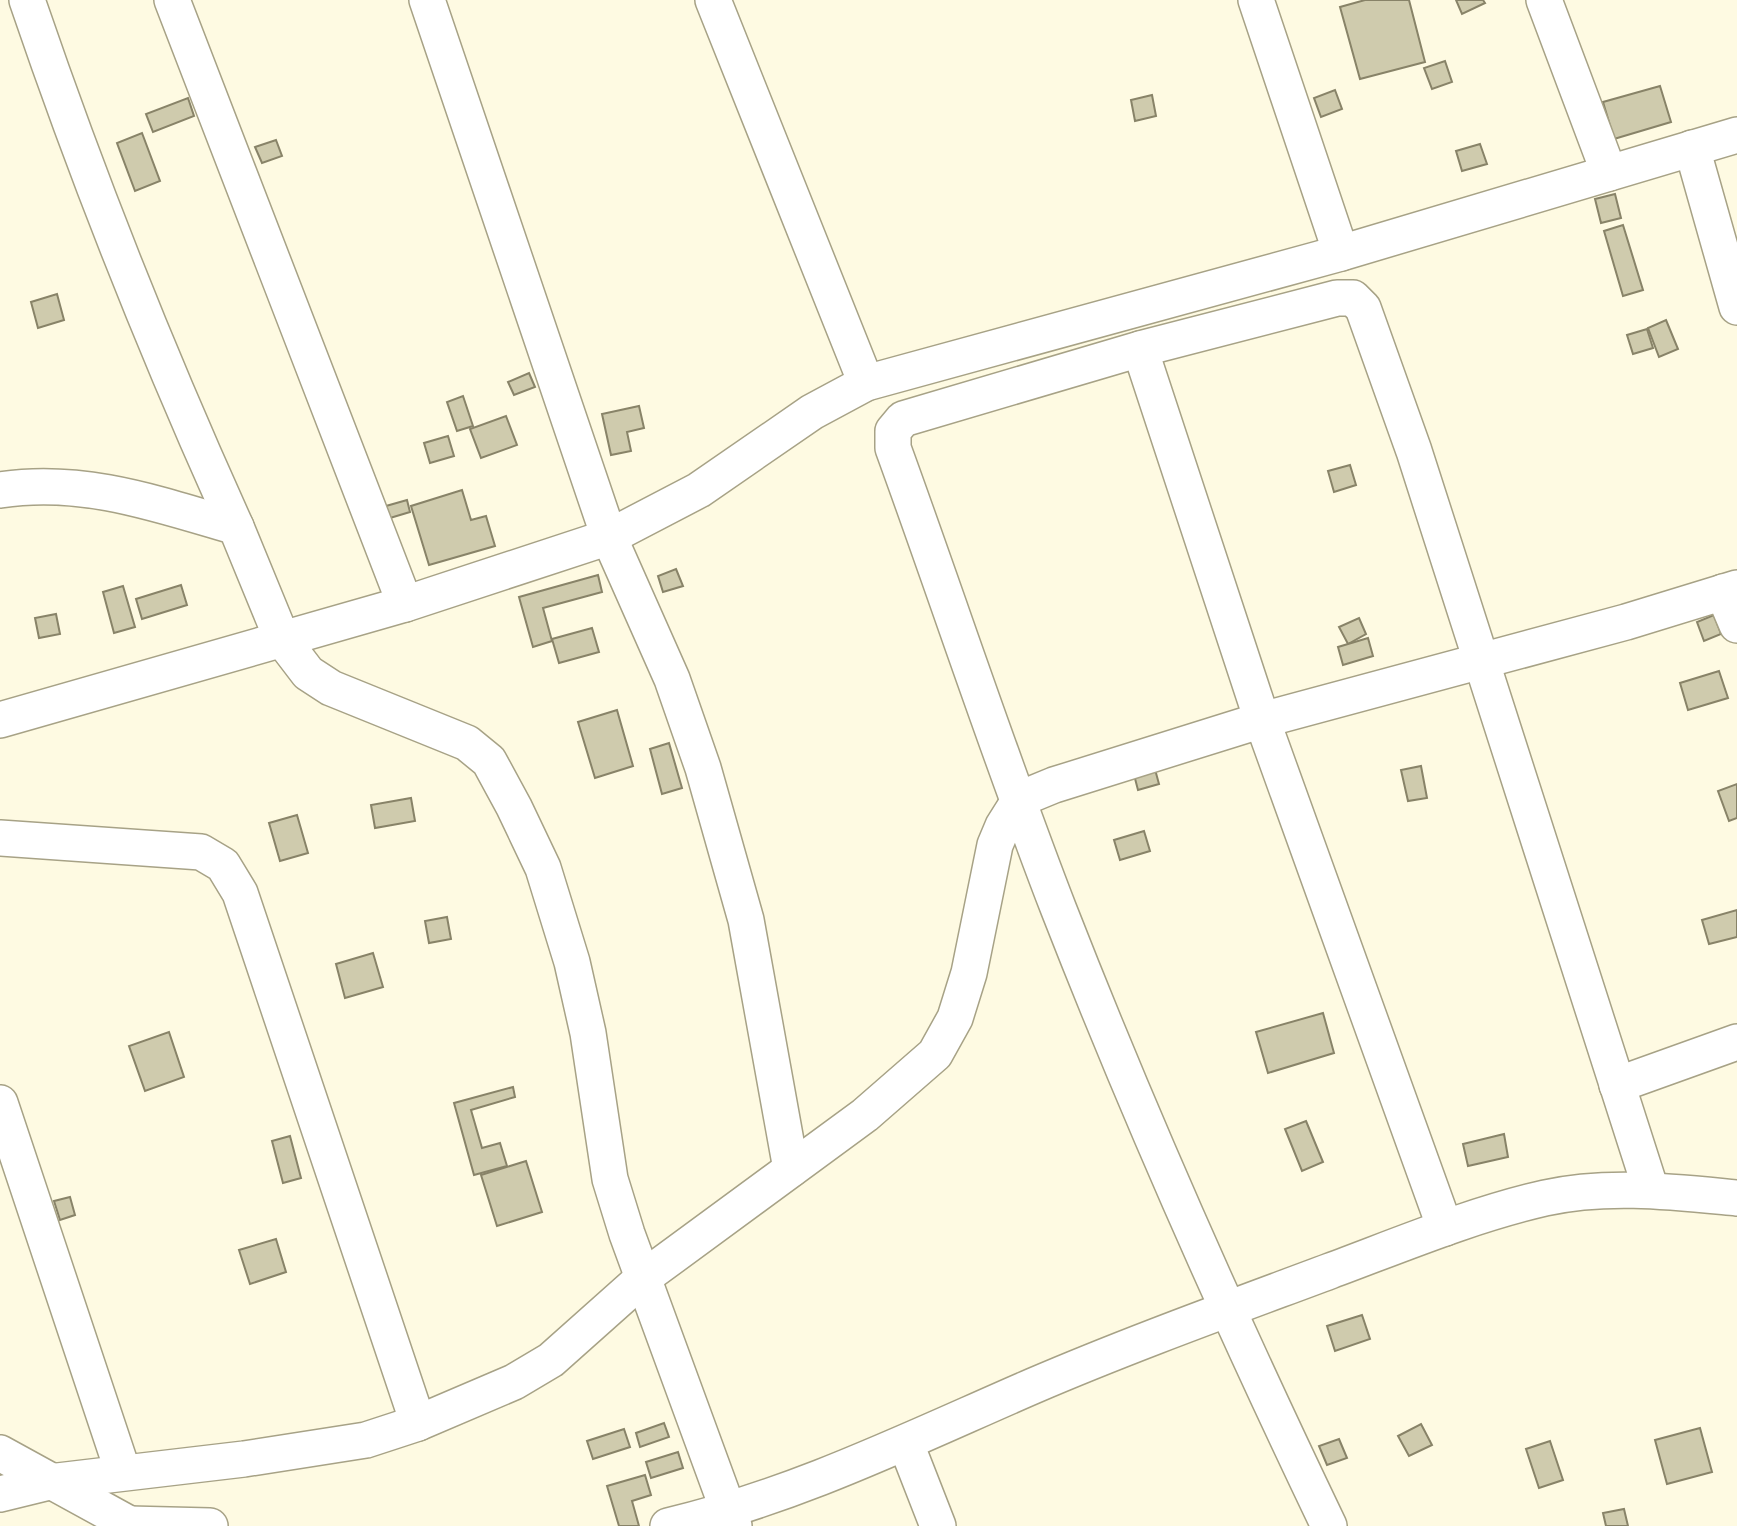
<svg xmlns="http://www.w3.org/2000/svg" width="1737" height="1526" font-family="Lato,sans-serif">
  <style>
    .building { fill: #cfcbad; stroke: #888368; stroke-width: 2 }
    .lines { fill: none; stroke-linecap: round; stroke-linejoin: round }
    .minor-casing { stroke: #a7a286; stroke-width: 38 }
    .minor { stroke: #fff; stroke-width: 35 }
  </style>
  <rect width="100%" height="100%" fill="#fefae2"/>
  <g class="building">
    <path d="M1365,0H1409L1425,62L1360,79L1340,7Z"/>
    <path d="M1456,0H1483L1485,3L1462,14Z"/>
    <path d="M1445,61L1452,82L1432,89L1424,68Z"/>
    <path d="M1660,86L1671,122L1614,139L1603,102Z"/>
    <path d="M1335,90L1342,109L1321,117L1314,98Z"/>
    <path d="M1152,95L1156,116L1135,121L1131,100Z"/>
    <path d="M188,98L194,116L153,132L146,114Z"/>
    <path d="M142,133L160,181L135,191L117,143Z"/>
    <path d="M276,140L282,156L262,163L255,147Z"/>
    <path d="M1480,144L1487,164L1462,171L1456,151Z"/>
    <path d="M1615,194L1621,218L1601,223L1595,199Z"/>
    <path d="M1623,225L1643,290L1623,296L1604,231Z"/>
    <path d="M57,294L64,320L38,328L31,302Z"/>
    <path d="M1666,320L1678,349L1659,357L1648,328Z"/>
    <path d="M1647,329L1653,348L1633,354L1627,335Z"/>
    <path d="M529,373L535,387L514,395L508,382Z"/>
    <path d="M463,396L473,426L457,431L447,402Z"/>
    <path d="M639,406L644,428L627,432L631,451L611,455L602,414Z"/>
    <path d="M506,416L517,445L481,458L470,429Z"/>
    <path d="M448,436L454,456L430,463L424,443Z"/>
    <path d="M1350,465L1356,485L1334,492L1328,471Z"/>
    <path d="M462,490L471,520L486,516L495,546L429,565L411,506Z"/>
    <path d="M407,500L410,512L390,518L386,506Z"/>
    <path d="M676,569L683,586L663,592L658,576Z"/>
    <path d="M598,575L602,592L543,608L552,641L533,647L519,597Z"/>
    <path d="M181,585L187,605L142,619L136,599Z"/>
    <path d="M123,586L135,627L114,633L103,592Z"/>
    <path d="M56,614L60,634L39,638L35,618Z"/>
    <path d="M1714,615L1721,634L1704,641L1697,622Z"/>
    <path d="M1359,618L1366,634L1348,644L1339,627Z"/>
    <path d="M592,628L599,652L559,663L552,639Z"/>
    <path d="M1368,638L1373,656L1343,665L1338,647Z"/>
    <path d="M1719,671L1728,698L1688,710L1680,683Z"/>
    <path d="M617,710L633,766L595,778L578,722Z"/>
    <path d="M669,743L682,788L662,794L650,749Z"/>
    <path d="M1153,762L1159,784L1138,790L1132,767Z"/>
    <path d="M1421,766L1427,798L1408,801L1401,770Z"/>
    <path d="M1737,784V818L1729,821L1718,791Z"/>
    <path d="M411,798L415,821L375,828L371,805Z"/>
    <path d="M297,815L308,853L280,861L269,823Z"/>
    <path d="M1144,831L1150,851L1120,860L1114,840Z"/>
    <path d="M1737,910V937L1709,944L1702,920Z"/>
    <path d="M447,917L451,939L429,943L425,921Z"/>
    <path d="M373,953L383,987L345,998L336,964Z"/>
    <path d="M1323,1013L1334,1053L1268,1073L1256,1032Z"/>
    <path d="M169,1032L184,1077L145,1091L129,1046Z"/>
    <path d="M513,1087L515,1097L471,1110L482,1148L500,1143L507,1166L474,1175L454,1103Z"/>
    <path d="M1306,1121L1323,1162L1302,1171L1285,1129Z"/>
    <path d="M1504,1134L1508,1157L1468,1166L1463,1144Z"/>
    <path d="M290,1136L301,1178L283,1183L272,1141Z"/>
    <path d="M526,1161L542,1212L497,1226L481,1175Z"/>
    <path d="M70,1197L75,1215L60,1220L54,1201Z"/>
    <path d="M276,1239L286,1272L250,1284L239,1250Z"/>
    <path d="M1362,1315L1370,1339L1335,1351L1327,1326Z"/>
    <path d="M664,1423L669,1437L640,1447L636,1433Z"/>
    <path d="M1421,1424L1432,1445L1409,1456L1398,1436Z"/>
    <path d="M1700,1428L1712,1472L1667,1484L1655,1440Z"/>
    <path d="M624,1429L630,1447L593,1459L587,1441Z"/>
    <path d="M1339,1439L1347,1458L1327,1465L1319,1446Z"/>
    <path d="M1550,1441L1563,1480L1539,1488L1526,1449Z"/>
    <path d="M678,1452L683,1468L651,1478L646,1462Z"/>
    <path d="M645,1475L651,1495L632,1501L639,1526H619L607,1486Z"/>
    <path d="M1624,1509L1628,1526H1606L1603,1513Z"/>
  </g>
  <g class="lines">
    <g class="minor-casing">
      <g id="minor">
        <path d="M27,0C88,179 158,355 236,527"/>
        <path d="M172,0L405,604"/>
        <path d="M427,0L609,537L672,679L703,768L746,920L791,1169"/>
        <path d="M713,0L866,383"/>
        <path d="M1256,0L1341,253"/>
        <path d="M1544,0L1609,173"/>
        <path d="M1692,148L1737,307"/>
        <path d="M1140,349L1262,720L1445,1228"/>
        <path d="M0,490C82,477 158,504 236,527L282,639L308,673L331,688L467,743L489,761L514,807L543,868L572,962L588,1033L610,1179L627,1234L734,1526"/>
        <path d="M1723,592L1737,625"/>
        <path d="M0,720L405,604L609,537L699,490L812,412L866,383L1341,253L1737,135"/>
        <path d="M0,838L201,852L223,865L240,893L418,1423"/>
        <path d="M1617,1085L1737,1042"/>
        <path d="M0,1103L123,1472"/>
        <path d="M906,1444L938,1526"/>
        <path d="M0,1453L133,1526"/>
        <path d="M0,1494L49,1482L244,1459L366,1440L418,1423L514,1382L551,1360L643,1278L865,1115L935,1054L955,1018L969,973L995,845L1003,826L1020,799L1054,785L1262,720L1626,622L1737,588"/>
        <path d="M129,1524L210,1526"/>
        <path d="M668,1526C796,1496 913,1438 1033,1386C1131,1344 1231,1308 1330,1271C1400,1245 1471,1215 1545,1198C1608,1184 1674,1192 1737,1198"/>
        <path d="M1329,1526C1232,1324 1141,1120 1059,910C1000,758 949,602 893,448V431L903,419L1140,349L1337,298H1353L1363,308L1414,451L1651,1190"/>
      </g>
    </g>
    <use href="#minor" class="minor"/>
  </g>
</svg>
